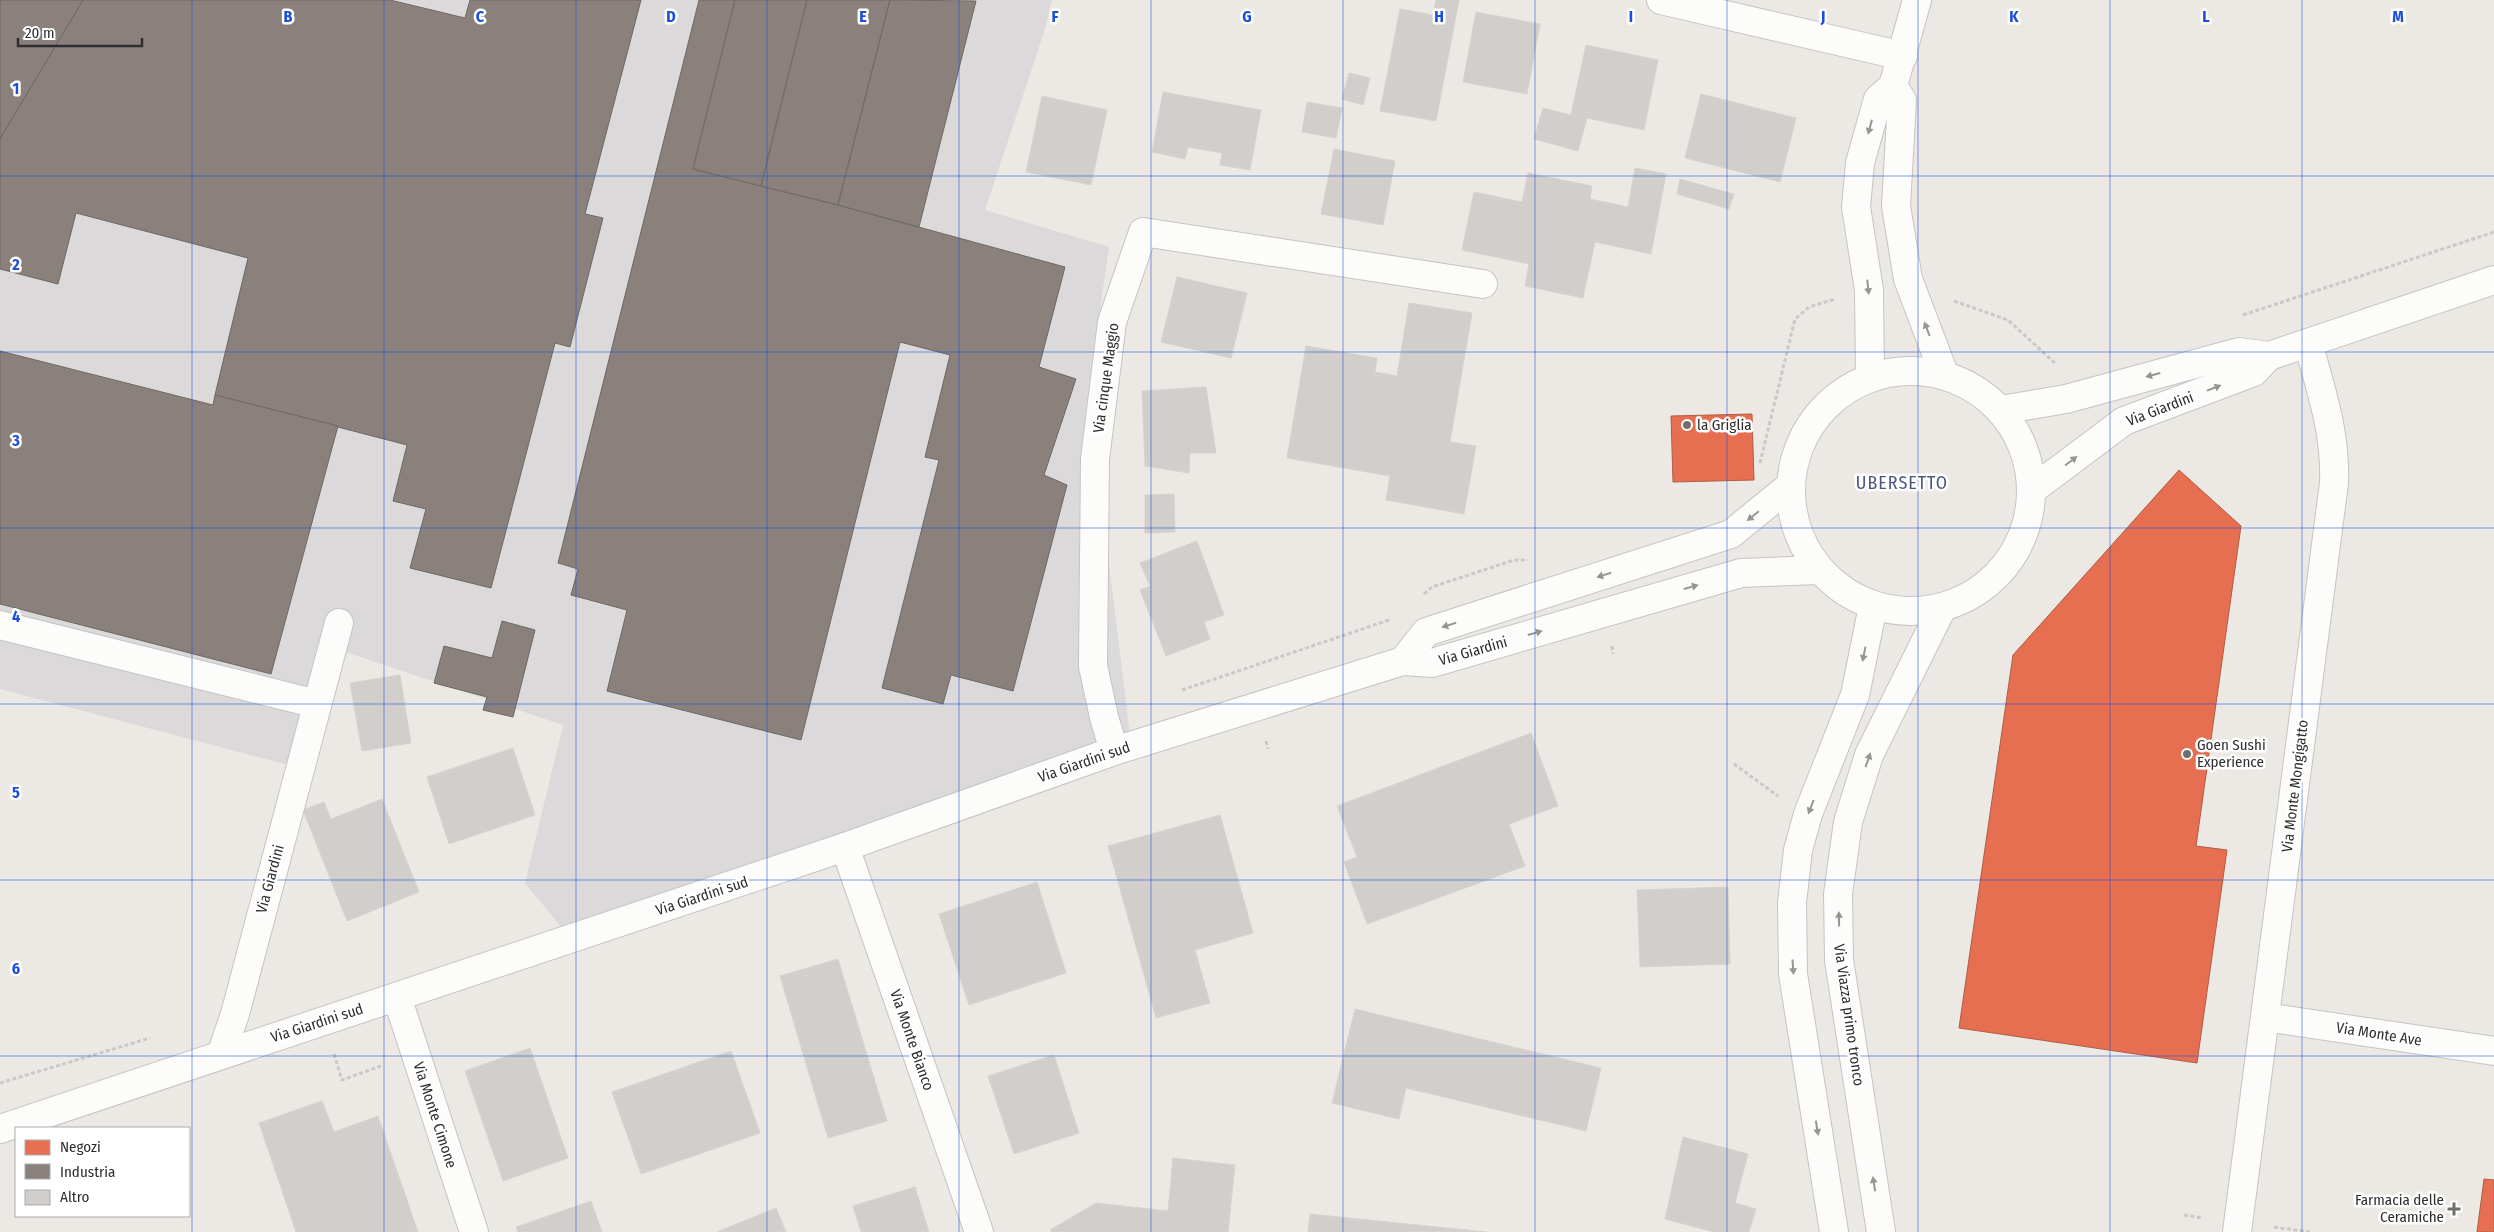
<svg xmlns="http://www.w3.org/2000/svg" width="2494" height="1232" font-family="'Fira Sans Condensed',sans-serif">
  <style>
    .industrial { fill: #dcd9db }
    .shops { fill: #e76f51; stroke: #b05c46 }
    .industry { fill: #8a817c; stroke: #6e6865 }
    .building { fill: #d1cecb; stroke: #d7d4d0 }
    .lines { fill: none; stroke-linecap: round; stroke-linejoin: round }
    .street-casing { stroke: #c5c4c5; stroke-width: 30 }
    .secondary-casing { stroke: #c5c4c5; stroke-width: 30 }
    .path { stroke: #c9c9c8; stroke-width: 3; stroke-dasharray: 4 2.5; stroke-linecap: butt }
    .street { stroke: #fcfcfb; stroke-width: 28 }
    .secondary { stroke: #fcfcfb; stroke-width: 28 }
    .oneway { fill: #959594 }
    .grid { fill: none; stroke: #1d4ed8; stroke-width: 1; stroke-opacity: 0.55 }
    .poi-dot { fill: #706f6e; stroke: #fff; stroke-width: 2 }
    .labels { text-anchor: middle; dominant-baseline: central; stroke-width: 5; stroke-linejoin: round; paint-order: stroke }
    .street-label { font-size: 15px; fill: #2e2e2e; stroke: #fff }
    .poi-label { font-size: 15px; fill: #2e2e2e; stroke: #fff; text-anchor: start }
    .quarter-label { font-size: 18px; letter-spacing: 1px; fill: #4d5680; stroke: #fff }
    .grid-label { font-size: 16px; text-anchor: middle; font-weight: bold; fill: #1d4ed8; stroke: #fff; stroke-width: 5; stroke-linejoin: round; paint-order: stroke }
  </style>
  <rect width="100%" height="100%" fill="#ece8e4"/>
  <path class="industrial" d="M0,0H1052L1045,29L985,210L1109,247L1088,394L1131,743L562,928L525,883L563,725L328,646L300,768L0,689Z"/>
  <g class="shops">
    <path d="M1752,414L1754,480L1673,482L1671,416Z"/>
    <path d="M2179,470L2241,526L2196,846L2227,850L2197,1063L1959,1028L2013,655Z"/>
    <path d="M2484,1179L2494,1180V1232H2477Z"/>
  </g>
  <g class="industry">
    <path d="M0,0H83L0,139Z"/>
    <path d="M83,0H390L465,18L470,0H641L585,214L603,218L570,347L555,343L491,588L410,568L426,509L393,501L407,445L215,395L248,258L76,213L58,284L0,269V139Z"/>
    <path d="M699,0H735L693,169L838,205L1065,267L1039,367L1076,379L1044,475L1067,485L1013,691L951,675L943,704L882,688L939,460L925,457L950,355L900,342L801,740L607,691L627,610L571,595L578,569L558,563Z"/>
    <path d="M735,0H807L761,186L693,169Z"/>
    <path d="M807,0H890L838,205L761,186Z"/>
    <path d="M890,0L976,1L919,227L838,205Z"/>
    <path d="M0,351L213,405L215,395L338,426L271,674L0,604Z"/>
    <path d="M502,621L535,630L513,717L483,710L487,697L434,683L444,646L492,658Z"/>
  </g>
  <g class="building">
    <path d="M1436,0H1459L1436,121L1380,111L1400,9L1433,15Z"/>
    <path d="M1476,12L1540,24L1527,94L1463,82Z"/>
    <path d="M1586,45L1658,60L1644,130L1587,118L1578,151L1534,139L1543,108L1571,115Z"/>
    <path d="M1349,73L1370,78L1363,105L1342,99Z"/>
    <path d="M1163,92L1261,110L1250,170L1220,165L1222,153L1188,147L1185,159L1152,152Z"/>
    <path d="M1701,94L1796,118L1780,182L1685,158Z"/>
    <path d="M1042,96L1107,110L1091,185L1026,172Z"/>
    <path d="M1307,102L1342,108L1336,138L1302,132Z"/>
    <path d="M1334,149L1395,161L1383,225L1321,214Z"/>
    <path d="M1635,168L1666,174L1651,254L1595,242L1583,298L1525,286L1529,264L1462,250L1474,192L1522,202L1528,173L1592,186L1590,199L1628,207Z"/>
    <path d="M1680,179L1734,194L1729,209L1677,194Z"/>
    <path d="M1177,277L1247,293L1231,358L1161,342Z"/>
    <path d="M1409,303L1472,313L1450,442L1476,446L1464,514L1386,500L1390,476L1287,458L1306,346L1377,358L1375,372L1397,376Z"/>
    <path d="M1206,387L1216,453H1190L1189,473L1145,466L1142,391Z"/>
    <path d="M1174,494L1175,532L1145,533V495Z"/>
    <path d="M1197,541L1224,615L1204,622L1210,639L1166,656L1140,590L1150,586L1140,563Z"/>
    <path d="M400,675L411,743L362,751L350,683Z"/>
    <path d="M1531,733L1558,806L1509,824L1525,866L1367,924L1344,862L1357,857L1337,806Z"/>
    <path d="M513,748L535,815L449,844L427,777Z"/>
    <path d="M382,799L419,892L347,921L303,810L324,802L331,819Z"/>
    <path d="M1220,815L1253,933L1195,950L1210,1003L1156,1018L1108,846Z"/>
    <path d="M1037,882L1066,973L969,1005L939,914Z"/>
    <path d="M1728,887L1730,964L1640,967L1637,890Z"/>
    <path d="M838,959L887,1121L828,1138L780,976Z"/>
    <path d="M1355,1009L1601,1068L1586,1131L1406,1088L1399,1119L1332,1103Z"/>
    <path d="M530,1048L568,1158L503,1181L465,1071Z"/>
    <path d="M731,1051L760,1133L641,1174L612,1092Z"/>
    <path d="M1054,1055L1079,1133L1014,1154L988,1076Z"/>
    <path d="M322,1101L334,1132L378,1116L418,1232H296L259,1123Z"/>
    <path d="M1683,1137L1748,1154L1735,1203L1756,1209L1749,1232H1714L1665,1219Z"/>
    <path d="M1173,1158L1235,1165L1228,1232H1052L1050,1230L1096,1203L1168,1211Z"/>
    <path d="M915,1187L929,1232H861L853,1206Z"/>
    <path d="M591,1201L602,1232H518L516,1227Z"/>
    <path d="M776,1208L786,1232H717Z"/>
    <path d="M1310,1214L1487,1232H1308Z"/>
  </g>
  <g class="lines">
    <g class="street-casing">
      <g id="street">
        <path d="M1661,0L1903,56"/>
        <path d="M1893,86L1902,100L1896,206L1908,279L1944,374"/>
        <path d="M1870,377L1869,290L1856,207L1860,163L1878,99L1893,86L1917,0"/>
        <path d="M0,625L317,704"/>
        <path d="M1114,751L1104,717L1093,666L1095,459L1112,322L1143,232L1483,284"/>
        <path d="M845,847L979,1232"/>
        <path d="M397,997L474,1232"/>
        <path d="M2265,1017L2494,1051"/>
        <path d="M221,1055L235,1014L339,623"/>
        <path d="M2237,1232L2334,483C2336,433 2321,390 2308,343"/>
      </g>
    </g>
    <g class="secondary-casing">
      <g id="secondary">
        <circle cx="1911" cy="491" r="120"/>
        <path d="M2001,410L2066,399L2239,352L2269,356L2494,280"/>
        <path d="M2032,490L2124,421L2254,372L2269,356"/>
        <path d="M1403,661L1426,632L1731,534L1791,485"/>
        <path d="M0,1129L845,847L1114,751L1403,661L1432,663L1741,573L1819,570"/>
        <path d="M1834,1232L1793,974L1792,903L1798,850L1808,814L1855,695L1873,606"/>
        <path d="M1881,1232L1839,960L1838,894L1848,822L1869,755L1942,608"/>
      </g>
    </g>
    <g class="path">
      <path d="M1954,301L2008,320L2057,365"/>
      <path d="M2243,315L2494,232"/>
      <path d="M1760,463L1795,319L1809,307L1835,299"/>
      <path d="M1424,594L1432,587L1514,560H1528"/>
      <path d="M1612,646L1613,654"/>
      <path d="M1182,690L1389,620"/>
      <path d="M1266,741L1268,749"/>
      <path d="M1734,764L1778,796"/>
      <path d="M334,1054L342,1080L381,1066"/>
      <path d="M0,1083L150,1038"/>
      <path d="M2184,1215L2203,1218"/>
      <path d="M2274,1227L2310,1232"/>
    </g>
    <use href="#street" class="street"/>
    <use href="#secondary" class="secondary"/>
  </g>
  <defs><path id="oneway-solid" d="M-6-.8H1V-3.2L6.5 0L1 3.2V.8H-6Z" transform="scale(1.25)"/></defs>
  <g class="oneway">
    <use href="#oneway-solid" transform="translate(1870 127) rotate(105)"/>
    <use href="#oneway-solid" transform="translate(1868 287) rotate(84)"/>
    <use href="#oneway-solid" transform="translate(1927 329) rotate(-111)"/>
    <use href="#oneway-solid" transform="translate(2153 375) rotate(165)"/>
    <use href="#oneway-solid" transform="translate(2214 388) rotate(-21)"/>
    <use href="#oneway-solid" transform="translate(2071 461) rotate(-37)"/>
    <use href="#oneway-solid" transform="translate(1753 516) rotate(141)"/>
    <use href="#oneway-solid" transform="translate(1604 575) rotate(162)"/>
    <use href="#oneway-solid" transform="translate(1691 587) rotate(-16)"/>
    <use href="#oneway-solid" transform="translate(1449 625) rotate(162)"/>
    <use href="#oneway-solid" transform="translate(1535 633) rotate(-16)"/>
    <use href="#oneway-solid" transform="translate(1864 654) rotate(101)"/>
    <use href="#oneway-solid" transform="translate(1868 760) rotate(-71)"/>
    <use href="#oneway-solid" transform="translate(1811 807) rotate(111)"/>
    <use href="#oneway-solid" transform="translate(1839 919) rotate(-91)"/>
    <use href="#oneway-solid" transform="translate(1793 967) rotate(86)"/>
    <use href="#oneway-solid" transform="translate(1817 1128) rotate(81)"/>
    <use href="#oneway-solid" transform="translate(1874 1184) rotate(-99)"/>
  </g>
  <path class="grid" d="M192,0V1232M384,0V1232M576,0V1232M767,0V1232M959,0V1232M1151,0V1232M1343,0V1232M1535,0V1232M1727,0V1232M1918,0V1232M2110,0V1232M2302,0V1232M0,176H2494M0,352H2494M0,528H2494M0,704H2494M0,880H2494M0,1056H2494"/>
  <g class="poi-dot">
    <circle cx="1687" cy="425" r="5"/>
    <circle cx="2187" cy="754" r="5"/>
    <path d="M2451.5 1201.5h5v5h5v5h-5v5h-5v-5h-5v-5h5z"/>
  </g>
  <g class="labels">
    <g class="street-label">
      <text transform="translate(1106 378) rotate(-82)">Via cinque Maggio</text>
      <text transform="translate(2160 409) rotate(-21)">Via Giardini</text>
      <text transform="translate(1473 651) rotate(-16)">Via Giardini</text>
      <text transform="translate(1084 762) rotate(-19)">Via Giardini sud</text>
      <text transform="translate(2295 786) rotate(-83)">Via Monte Mongigatto</text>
      <text transform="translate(270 879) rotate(-75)">Via Giardini</text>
      <text transform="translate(702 896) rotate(-18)">Via Giardini sud</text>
      <text transform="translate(1849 1015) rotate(82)">Via Viazza primo tronco</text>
      <text transform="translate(317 1023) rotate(-18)">Via Giardini sud</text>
      <text transform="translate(2379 1034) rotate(9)">Via Monte Ave</text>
      <text transform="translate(912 1040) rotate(71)">Via Monte Bianco</text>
      <text transform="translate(435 1115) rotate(72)">Via Monte Cimone</text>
    </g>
    <g class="poi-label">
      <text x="1697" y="425">la Griglia</text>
      <text x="2197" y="745">Goen Sushi<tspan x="2197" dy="17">Experience</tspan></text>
      <text x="2444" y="1200" text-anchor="end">Farmacia delle<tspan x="2444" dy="17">Ceramiche</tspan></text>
    </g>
    <g class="quarter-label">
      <text x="1902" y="483">UBERSETTO</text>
    </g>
  </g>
  <g class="grid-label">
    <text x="288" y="22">B</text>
    <text x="480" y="22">C</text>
    <text x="671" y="22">D</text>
    <text x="863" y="22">E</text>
    <text x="1055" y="22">F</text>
    <text x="1247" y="22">G</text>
    <text x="1439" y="22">H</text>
    <text x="1631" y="22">I</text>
    <text x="1823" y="22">J</text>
    <text x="2014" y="22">K</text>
    <text x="2206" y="22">L</text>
    <text x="2398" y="22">M</text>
    <text x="16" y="94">1</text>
    <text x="16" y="270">2</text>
    <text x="16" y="446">3</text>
    <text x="16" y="622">4</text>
    <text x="16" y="798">5</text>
    <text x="16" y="974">6</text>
  </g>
  <rect x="15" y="1127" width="175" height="90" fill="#ffffff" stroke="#ababab"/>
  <rect x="25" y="1140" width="25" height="15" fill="#e76f51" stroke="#ababab"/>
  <text x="60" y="1152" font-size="15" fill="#2e2e2e">Negozi</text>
  <rect x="25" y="1164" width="25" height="15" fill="#8a817c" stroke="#ababab"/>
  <text x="60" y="1177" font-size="15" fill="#2e2e2e">Industria</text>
  <rect x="25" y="1190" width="25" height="15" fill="#d1cecb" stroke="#ababab"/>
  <text x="60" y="1202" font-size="15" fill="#2e2e2e">Altro</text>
  <path d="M18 38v8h124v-8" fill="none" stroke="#2e2e2e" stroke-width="2.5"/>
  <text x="25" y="38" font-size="15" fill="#2e2e2e" stroke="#ffffff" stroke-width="4" paint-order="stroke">20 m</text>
</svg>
